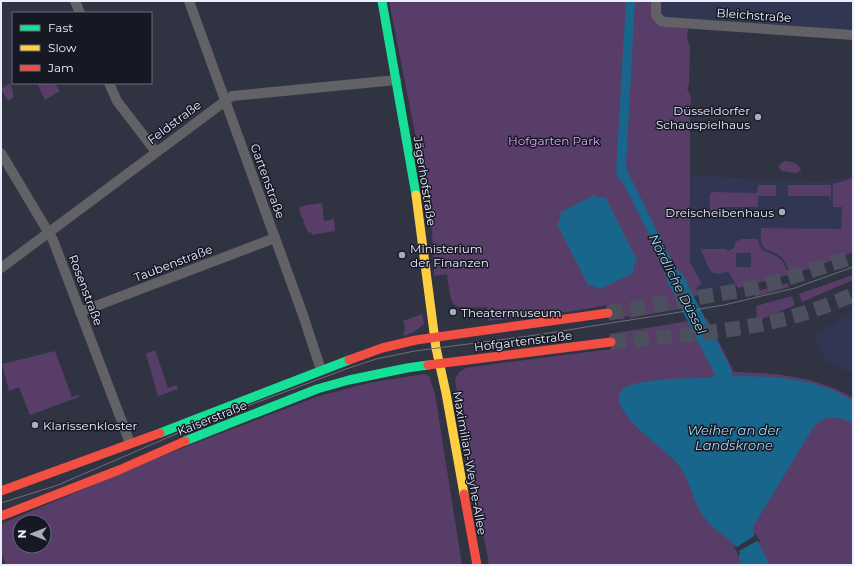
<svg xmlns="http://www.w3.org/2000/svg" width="854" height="566" font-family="Montserrat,sans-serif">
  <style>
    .built { fill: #313652 }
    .green { fill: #583d69; fill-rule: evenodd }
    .water { fill: #19668d }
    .pier { fill: #303341 }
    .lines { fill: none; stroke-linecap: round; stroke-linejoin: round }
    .river { stroke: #19668d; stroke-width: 17 }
    .secondary-tunnel { stroke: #4c4f5d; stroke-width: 15; stroke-dasharray: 15 8; stroke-linecap: butt }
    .street { stroke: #616166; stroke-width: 10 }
    .fast { stroke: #16e098; stroke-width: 9 }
    .slow { stroke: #ffcf43; stroke-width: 9 }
    .jam { stroke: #f24e42; stroke-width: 9 }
    .tram { stroke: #6d6e75; stroke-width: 1 }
    .poi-dot { fill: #a8acbb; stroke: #161823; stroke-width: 1.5 }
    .labels { text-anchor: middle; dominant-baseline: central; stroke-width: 3; stroke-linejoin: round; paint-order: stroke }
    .street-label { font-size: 12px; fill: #e9edfd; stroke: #161823 }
    .poi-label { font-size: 12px; fill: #e9edfd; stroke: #161823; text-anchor: start }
    .park-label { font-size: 12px; fill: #dda8f8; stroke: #161823 }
    .water-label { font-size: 13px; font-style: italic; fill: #a9d6f2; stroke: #161823 }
  </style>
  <rect width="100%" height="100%" fill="#303341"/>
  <g class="built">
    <path d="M660,1H853V30L660,17Z"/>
    <path d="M691,174L702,176L819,182L853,176V252L834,260L788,275L747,286L700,295L696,288L702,284L690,262Z"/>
    <path d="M853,312V374L827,362L813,335Z"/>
  </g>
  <g class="green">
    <path d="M389,1H654L667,26L688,29L687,39L690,46L689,86L687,88L691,97L690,111V262L702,284L696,288L700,295L685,298L690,307L630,318L629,316L624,317V319L609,320L607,305L574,311L488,321L487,307C450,309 452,311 447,274L434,276L432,231L426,189Z"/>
    <path d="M10,83L13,91V98L8,101L1,89Z"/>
    <path d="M37,83H55L60,91L45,100Z"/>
    <path d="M785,161C792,161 800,165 801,171L796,173L782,171L779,168V165Z"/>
    <path d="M853,178V252L834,260L790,275C788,269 787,262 782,258C769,244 760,259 761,228L841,229L842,207H833V184Z"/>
    <path d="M758,185H776V196H758V207H723V218H712V212H710V194L712,192L757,193Z"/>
    <path d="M788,185H831V207L830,196H788Z"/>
    <path d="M322,203L324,221L334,219L335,231L312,235L311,232L308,233L305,225L303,224L304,222L302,217L300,216L301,214L299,208L306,205Z"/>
    <path d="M742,239H758C761,256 769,250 779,258C785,262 786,269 788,275L738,288L728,271C713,277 710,273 705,259C703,255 701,251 700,246L702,249H727V251H730V249H734L735,242ZM736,253H751V267H736Z"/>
    <path d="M853,275V280L802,302L799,294Z"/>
    <path d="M788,283L789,287L755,297L754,292Z"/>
    <path d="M792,296L795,305L757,321L756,306Z"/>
    <path d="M422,314L424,324L414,332L403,336L405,328L403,321Z"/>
    <path d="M707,318L734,372C776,373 817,376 853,398V565H489L455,380C458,371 462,369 471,367L611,349L609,334Z"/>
    <path d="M155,350L168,388L177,385L178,389L158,396L146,354Z"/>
    <path d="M55,351L72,397L79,395V397L30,415L19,387L9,391L2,364Z"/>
    <path d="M424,374L429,376L435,394L462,565H6L1,552V524L3,523L167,454L316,397L368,383ZM20,522H44V546H20Z"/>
  </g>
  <g class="water">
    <path d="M626,1H635L626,165L627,170L690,297L681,298L621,179H619L616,172Z"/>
    <path d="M595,195L598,198H606L637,260L633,268V273L600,289L592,285H588L557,224L560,220L561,212Z"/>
    <path d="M700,318L713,343L704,345L691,319Z"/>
    <path d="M716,349L725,368H716L707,350Z"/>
    <path d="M718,372H728L729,375L732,376C773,376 818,378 853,401V424C841,415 824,415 814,426L753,527V533L770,565H740L739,556L740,554C732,537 719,535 708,522C691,503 692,479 675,461C658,444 636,431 623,410C619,403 617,396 622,390C632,378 695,378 712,378Z"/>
  </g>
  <path class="pier" d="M755,533L761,542L757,541L739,551L740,554L738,556L737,552L733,546L737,547L754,536Z"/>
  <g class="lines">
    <path class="river" d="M675,278L723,372L724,394"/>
    <g class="secondary-tunnel">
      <path d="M608,313L748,289L782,280L853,257"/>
      <path d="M611,342C669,336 727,333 784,319C808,313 830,304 853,295"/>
    </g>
    <g class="street">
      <path d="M75,1L80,13"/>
      <path d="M189,1L303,315L321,370"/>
      <path d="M656,1V15L661,21L666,22L853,35"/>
      <path d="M109,83L117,101L156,152"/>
      <path d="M1,153L53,240L130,443"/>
      <path d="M1,268L232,96L396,80"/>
      <path d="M80,312L275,238"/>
    </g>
    <g class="fast">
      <path d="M382,1L416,195"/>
      <path d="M160,433L349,360"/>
      <path d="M185,441L317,389L349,380L407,368L428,365"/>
    </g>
    <path class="slow" d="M416,195L436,348L446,393L464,494"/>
    <g class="jam">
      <path d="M349,360L382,348L416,340L608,313"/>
      <path d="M428,365L611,342"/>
      <path d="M1,491L160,433"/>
      <path d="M464,494L477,565"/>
      <path d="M1,516L119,470L185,441"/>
    </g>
    <path class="tram" d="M1,503L58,485L199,424L346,369L376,359L415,351L536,335L724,305L795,288L853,267"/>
  </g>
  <g class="poi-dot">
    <circle cx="758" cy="117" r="4"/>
    <circle cx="782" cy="212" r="4"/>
    <circle cx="402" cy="255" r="4"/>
    <circle cx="453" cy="312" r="4"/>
    <circle cx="35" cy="425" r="4"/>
  </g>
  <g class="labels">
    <g class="street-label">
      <text transform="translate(754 15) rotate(4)">Bleichstraße</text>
      <text transform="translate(174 122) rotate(-37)">Feldstraße</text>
      <text transform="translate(268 181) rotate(70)">Gartenstraße</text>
      <text transform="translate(425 181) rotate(81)">Jägerhofstraße</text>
      <text transform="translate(173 263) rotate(-21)">Taubenstraße</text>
      <text transform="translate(86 290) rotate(69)">Rosenstraße</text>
      <text transform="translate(523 341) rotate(-7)">Hofgartenstraße</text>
      <text transform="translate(212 418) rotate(-22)">Kaiserstraße</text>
      <text transform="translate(470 463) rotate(80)">Maximilian-Weyhe-Allee</text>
    </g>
    <g class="poi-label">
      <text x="750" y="110" text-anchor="end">Düsseldorfer<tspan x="750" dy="14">Schauspielhaus</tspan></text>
      <text x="774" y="212" text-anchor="end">Dreischeibenhaus</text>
      <text x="410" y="248">Ministerium<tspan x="410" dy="14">der Finanzen</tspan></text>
      <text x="461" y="312">Theatermuseum</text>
      <text x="43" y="425">Klarissenkloster</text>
    </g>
    <g class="park-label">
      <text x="554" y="140">Hofgarten Park</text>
    </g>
    <g class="water-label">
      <text transform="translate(678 284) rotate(63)">Nördliche Düssel</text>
      <text x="734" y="430">Weiher an der<tspan x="734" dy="15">Landskrone</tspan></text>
    </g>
  </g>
  <rect width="854" height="566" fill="none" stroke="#e9edfd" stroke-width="4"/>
  <rect x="12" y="12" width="140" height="72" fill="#161823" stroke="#6a6d7a"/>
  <rect x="20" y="25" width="20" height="6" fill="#16e098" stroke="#6a6d7a"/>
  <text x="48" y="32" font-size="12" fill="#e9edfd">Fast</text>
  <rect x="20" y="45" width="20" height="6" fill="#ffcf43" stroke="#6a6d7a"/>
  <text x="48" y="52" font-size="12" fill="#e9edfd">Slow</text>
  <rect x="20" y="65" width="20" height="6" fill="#f24e42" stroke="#6a6d7a"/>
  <text x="48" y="72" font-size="12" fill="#e9edfd">Jam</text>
  <g transform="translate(32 534) rotate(270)"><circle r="19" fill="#161823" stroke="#6a6d7a"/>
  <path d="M0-3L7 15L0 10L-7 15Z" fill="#a8acbb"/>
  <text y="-6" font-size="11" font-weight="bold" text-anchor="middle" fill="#e9edfd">N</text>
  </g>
</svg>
